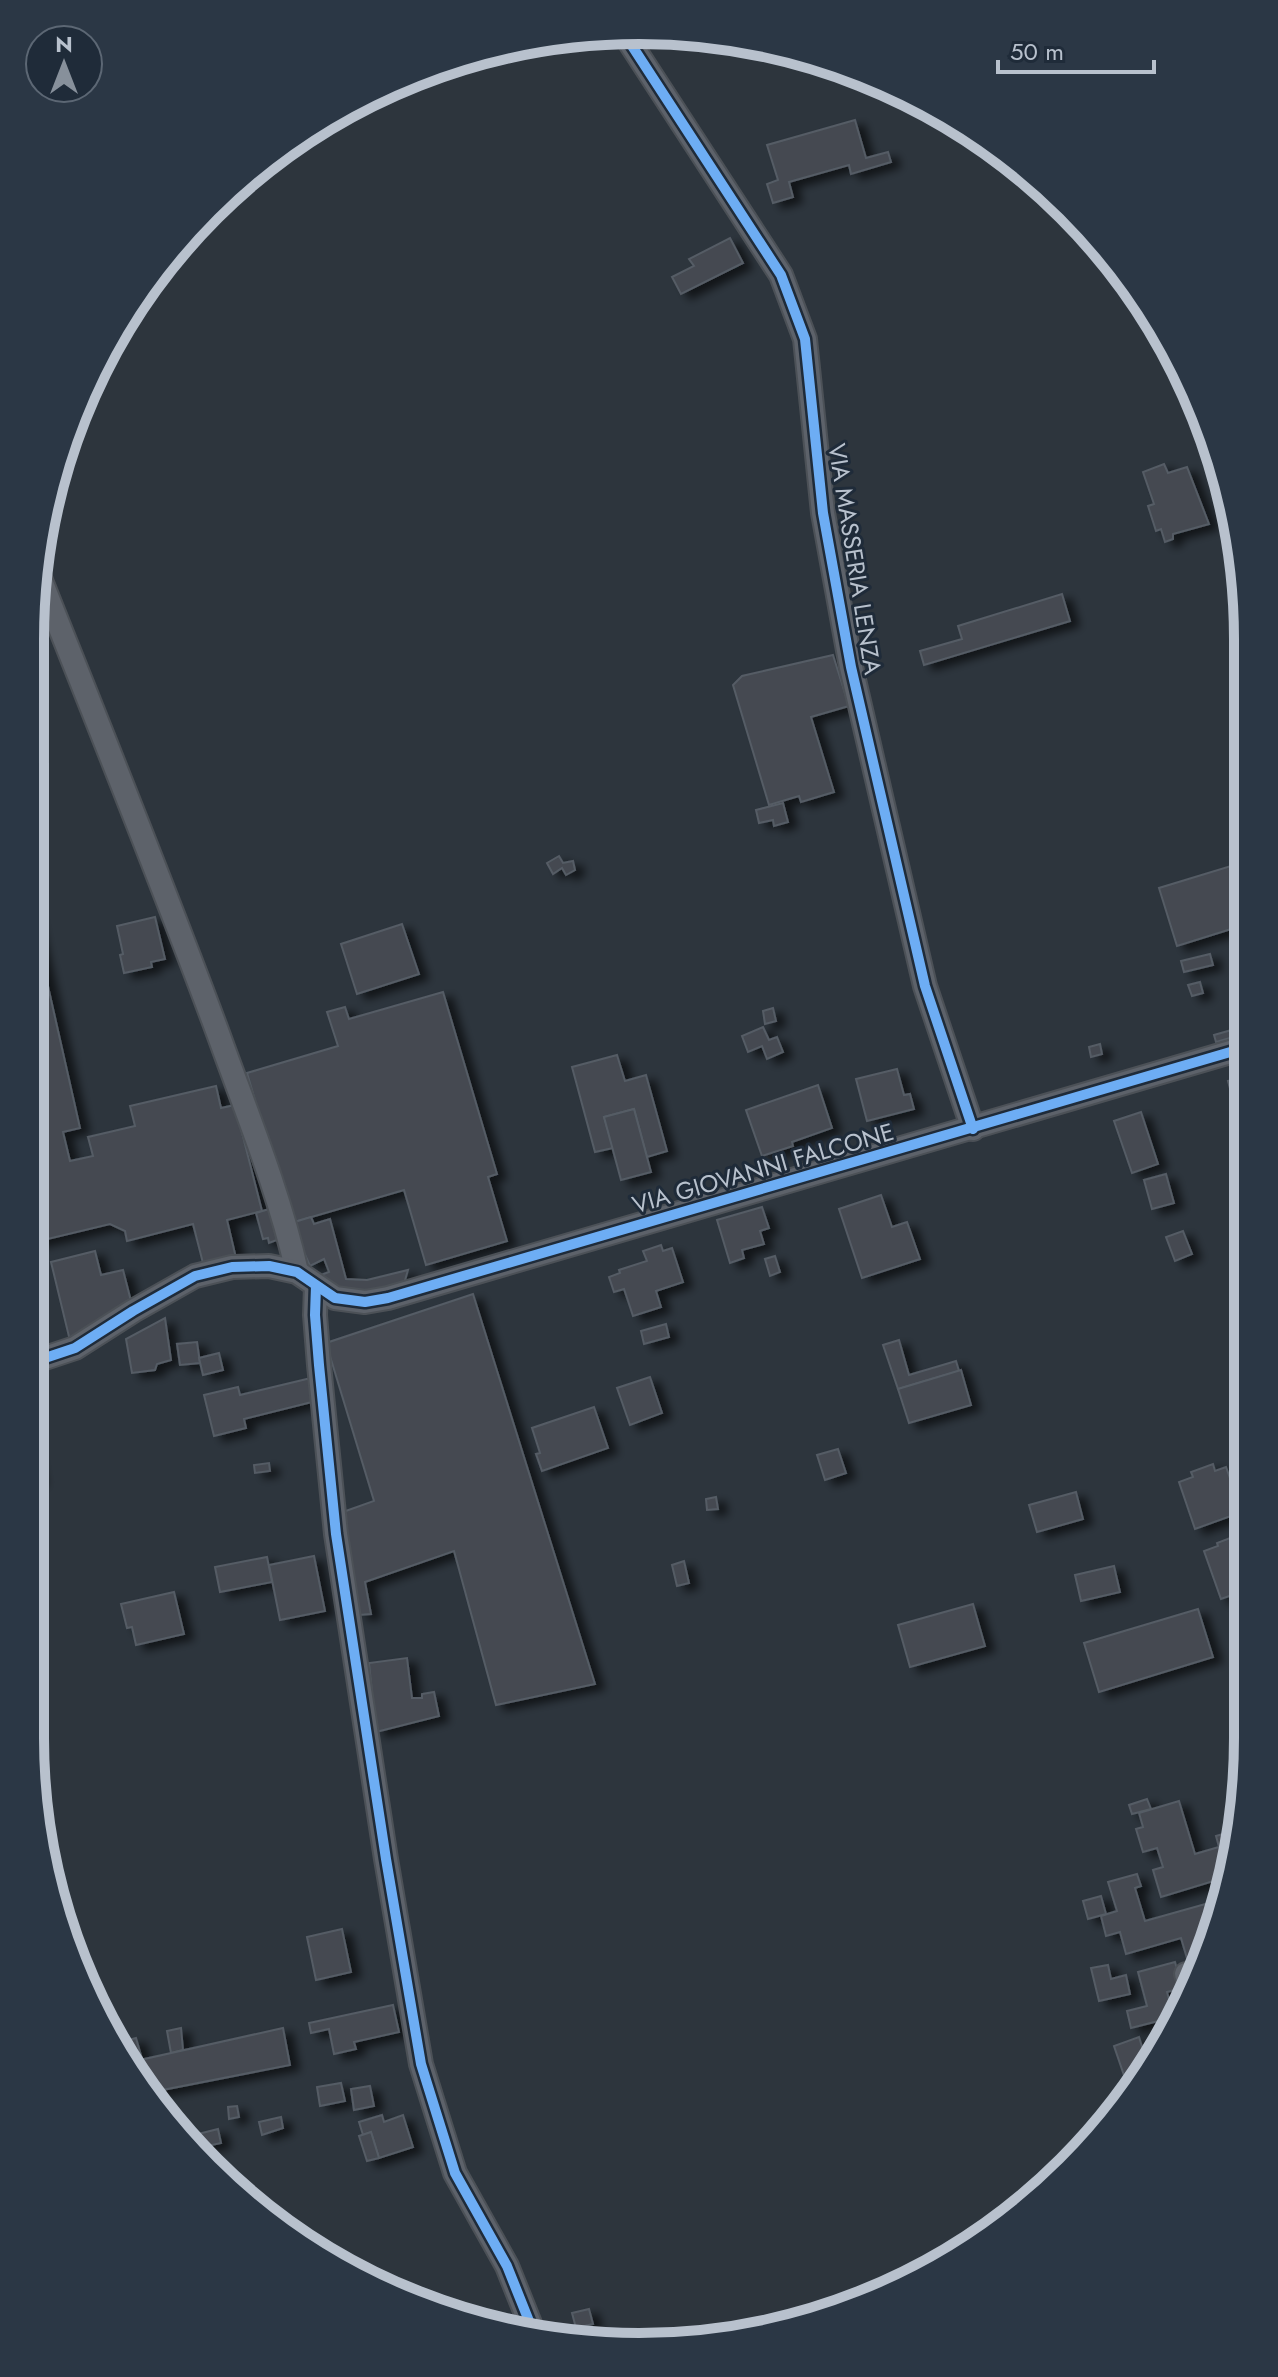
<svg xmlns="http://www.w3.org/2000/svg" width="1278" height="2377" font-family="Jost,sans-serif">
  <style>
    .building { fill: #444a51; stroke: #555c65; stroke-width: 2; filter: url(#shadow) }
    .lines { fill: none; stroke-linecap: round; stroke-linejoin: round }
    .minor-casing { stroke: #4c5157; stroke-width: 26 }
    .minor { stroke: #5d626a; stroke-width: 22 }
    .cycleway-casing { stroke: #1f2b39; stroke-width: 15 }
    .cycleway { stroke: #6dadf4; stroke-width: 10 }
    .labels { text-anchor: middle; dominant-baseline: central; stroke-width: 6; stroke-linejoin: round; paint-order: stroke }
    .street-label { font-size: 24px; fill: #b8c1cd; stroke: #1f2b39 }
    .rim { fill: none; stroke: #b8c1cd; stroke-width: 10 }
  </style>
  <defs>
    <filter id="shadow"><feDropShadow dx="9" dy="5" stdDeviation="4" flood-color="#0009"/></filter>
  </defs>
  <rect width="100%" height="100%" fill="#2d353d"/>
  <g class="building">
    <path d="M855,120L866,158L888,152L891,162L851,174L849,165L789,182L793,197L773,203L767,184L778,180L767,145Z"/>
    <path d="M730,238L743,263L681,294L672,277L694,266L689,259Z"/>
    <path d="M1164,464L1168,473L1187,467L1209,524L1173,534V539L1165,542L1161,529L1156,531L1148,506L1154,504L1143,472Z"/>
    <path d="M1062,594L1070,621L924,665L920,651L962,639L958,626Z"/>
    <path d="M833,655L849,706L811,717L834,792L801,802L799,796L769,805L733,685L742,676Z"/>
    <path d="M783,803L788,822L774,826L773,820L759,823L756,810Z"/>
    <path d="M559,856L563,863L573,861L575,870L566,875L562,868L553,874L547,863Z"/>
    <path d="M1244,862V925L1177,946L1159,888Z"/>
    <path d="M31,911L80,1128L63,1132L70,1161L93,1156L88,1137L135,1126L130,1106L216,1086L221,1108L235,1105L262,1211L227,1220L236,1258L204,1267L193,1224L127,1241L125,1231L110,1224L31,1243Z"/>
    <path d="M155,917L165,959L151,962L152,967L124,973L120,955L123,954L117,926Z"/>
    <path d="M402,924L419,974L357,994L341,944Z"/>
    <path d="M1210,954L1213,965L1184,972L1181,961Z"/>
    <path d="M1200,982L1203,993L1192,996L1188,985Z"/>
    <path d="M443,992L497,1174L488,1177L507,1241L426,1265L404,1190L291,1223L247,1073L338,1046L327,1012L345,1007L349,1019Z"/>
    <path d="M773,1008L776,1021L765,1024L763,1011Z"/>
    <path d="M763,1027L769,1040L777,1037L783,1052L767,1059L762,1046L748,1052L742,1036Z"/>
    <path d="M1235,1029L1237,1036L1216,1042L1214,1035Z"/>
    <path d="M1100,1044L1102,1054L1091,1057L1089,1047Z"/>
    <path d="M617,1055L625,1081L646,1075L667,1151L647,1157L634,1109L604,1117L613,1148L595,1152L572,1067Z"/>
    <path d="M897,1069L904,1095L910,1094L914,1109L867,1121L856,1079Z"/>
    <path d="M1244,1077L1245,1117L1238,1119L1228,1081Z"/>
    <path d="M818,1085L832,1128L792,1142L793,1146L762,1156L746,1110Z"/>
    <path d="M634,1109L651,1172L621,1180L604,1117Z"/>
    <path d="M1141,1112L1158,1164L1132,1173L1114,1121Z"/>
    <path d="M1166,1174L1174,1203L1152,1209L1144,1180Z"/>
    <path d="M881,1195L892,1227L907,1222L920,1259L862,1278L839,1209Z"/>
    <path d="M762,1207L769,1228L760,1231L764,1244L742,1250L744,1258L730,1263L717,1220Z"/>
    <path d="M269,1209L277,1240L269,1243L268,1238L263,1239L256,1213Z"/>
    <path d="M311,1217L314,1224L330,1219L346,1279L367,1280L408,1270L404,1284L374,1291L352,1292L339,1287L321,1275L329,1272L324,1259L310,1266L291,1223Z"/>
    <path d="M1183,1231L1192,1254L1175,1261L1166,1237Z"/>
    <path d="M661,1245L663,1251L672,1248L683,1282L656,1291L661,1307L633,1316L624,1289L614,1292L609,1277L620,1273L619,1270L647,1261L643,1251Z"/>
    <path d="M95,1251L101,1275L123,1270L132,1305L71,1345L51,1262Z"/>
    <path d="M775,1256L780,1272L770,1276L765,1259Z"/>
    <path d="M473,1294L595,1684L496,1705L454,1551L365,1582L371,1614L359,1615L343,1512L374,1501L326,1343Z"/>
    <path d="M165,1318L171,1360L157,1364L155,1370L132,1373L126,1339Z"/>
    <path d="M666,1324L669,1337L644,1344L641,1331Z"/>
    <path d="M899,1340L909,1375L956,1361L959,1371L898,1389L883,1345Z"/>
    <path d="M197,1342L200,1363L180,1365L177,1344Z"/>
    <path d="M219,1353L223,1370L203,1375L199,1358Z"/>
    <path d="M961,1370L971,1405L909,1423L898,1389Z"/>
    <path d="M650,1377L662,1413L630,1425L617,1388Z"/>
    <path d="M311,1378L316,1401L244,1419L246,1428L214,1436L204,1395L238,1387L240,1395Z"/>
    <path d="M594,1407L608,1448L542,1471L536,1454L540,1453L532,1428Z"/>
    <path d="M30,1447L37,1480L30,1481Z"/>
    <path d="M838,1449L846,1473L825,1480L817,1455Z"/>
    <path d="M269,1463L270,1471L255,1473L254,1465Z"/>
    <path d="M1213,1464L1215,1471L1226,1467L1242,1512L1195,1529L1179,1482L1193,1477L1191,1472Z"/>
    <path d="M1076,1492L1083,1519L1037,1532L1029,1505Z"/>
    <path d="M716,1497L718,1509L707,1510L706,1499Z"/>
    <path d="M1238,1535L1240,1541L1246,1539V1590L1221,1599L1204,1551L1218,1546L1217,1543Z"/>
    <path d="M314,1556L325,1611L280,1620L269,1565Z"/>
    <path d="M267,1557L272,1582L220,1592L215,1567Z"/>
    <path d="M684,1561L689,1583L677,1586L672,1565Z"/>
    <path d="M1114,1566L1120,1592L1081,1601L1075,1575Z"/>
    <path d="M174,1592L184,1634L136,1645L132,1627L127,1628L121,1604Z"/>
    <path d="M973,1604L985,1646L910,1667L898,1625Z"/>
    <path d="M1198,1609L1213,1657L1099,1692L1084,1643Z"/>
    <path d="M1246,1645V1683L1236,1649Z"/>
    <path d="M407,1658L412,1698H422V1694L434,1692L439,1716L376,1732L369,1663Z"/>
    <path d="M1147,1799L1151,1809L1132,1814L1129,1805Z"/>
    <path d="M1179,1801L1195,1854L1236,1842L1230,1876L1161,1897L1153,1870L1163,1867L1157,1848L1143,1852L1136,1829L1143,1827L1139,1813Z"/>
    <path d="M1230,1832L1233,1843L1219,1847L1216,1836Z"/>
    <path d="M1137,1874L1141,1886L1135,1888L1145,1921L1209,1903L1215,1925L1196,1970L1191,1972L1181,1938L1126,1954L1120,1932L1106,1936L1101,1916L1117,1911L1108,1882Z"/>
    <path d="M1101,1896L1106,1914L1088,1919L1083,1901Z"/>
    <path d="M342,1929L351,1972L316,1980L307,1937Z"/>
    <path d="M1175,1962L1182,1988L1167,1992L1174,2017L1131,2028L1127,2011L1147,2006L1138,1972Z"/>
    <path d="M1108,1965L1111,1979L1126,1975L1130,1994L1099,2001L1091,1968Z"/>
    <path d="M393,2005L399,2032L354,2042L356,2049L334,2054L329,2029L311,2033L309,2023Z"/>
    <path d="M181,2028L183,2050L171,2053L167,2031Z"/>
    <path d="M283,2028L290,2065L147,2093L131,2062Z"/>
    <path d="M1139,2037L1143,2050L1166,2042L1128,2087L1114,2046Z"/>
    <path d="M136,2038L142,2059L131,2062L125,2041Z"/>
    <path d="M341,2083L345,2101L320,2106L317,2087Z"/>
    <path d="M370,2086L374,2106L354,2110L351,2089Z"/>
    <path d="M237,2106L239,2117L229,2119L228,2107Z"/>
    <path d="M382,2115L384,2122L403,2115L413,2147L379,2158L371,2132L363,2135L359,2122Z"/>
    <path d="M281,2117L283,2128L262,2135L259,2122Z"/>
    <path d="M218,2129L221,2143L198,2148L186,2137Z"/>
    <path d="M371,2132L379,2158L367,2161L359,2136Z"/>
    <path d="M589,2309L593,2324L576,2328L572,2313Z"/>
    <path d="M509,2315L515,2330L482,2326L473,2322Z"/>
  </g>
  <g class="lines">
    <g class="minor-casing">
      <g id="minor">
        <path d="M623,32L781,275L805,339L823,513L851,667L925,986L973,1129"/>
        <path d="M36,568C98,724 161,879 219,1036C247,1114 279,1191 297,1272"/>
        <path d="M316,1286L315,1315L319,1365L336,1534L386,1859L421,2064L455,2173L507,2266L533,2331"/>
        <path d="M30,1363L75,1348L133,1311L195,1276L232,1267L269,1266L297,1272L335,1298L365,1302L388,1298C673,1214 959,1133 1244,1048"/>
        <path d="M1186,1974L1190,1986"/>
      </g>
    </g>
    <use href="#minor" class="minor"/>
    <g class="cycleway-casing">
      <g id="cycleway">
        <path d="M623,32L781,275L805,339L823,513L851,667L925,986L973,1129"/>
        <path d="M316,1286L315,1315L319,1365L336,1534L386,1859L421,2064L455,2173L507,2266L533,2331"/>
        <path d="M30,1363L75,1348L133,1311L195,1276L232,1267L269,1266L297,1272L335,1298L365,1302L388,1298C673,1214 959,1133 1244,1048"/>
      </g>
    </g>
    <use href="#cycleway" class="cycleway"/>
  </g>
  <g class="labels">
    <g class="street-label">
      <text transform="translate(855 559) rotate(81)">VIA MASSERIA LENZA</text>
      <text transform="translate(763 1168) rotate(-16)">VIA GIOVANNI FALCONE</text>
    </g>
  </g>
  <path d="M0 0H1278V2377H0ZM639 44H639A595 595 0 0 1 1234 639V1738A595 595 0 0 1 639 2333H639A595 595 0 0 1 44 1738V639A595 595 0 0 1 639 44Z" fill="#2b3745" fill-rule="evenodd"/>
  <path class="rim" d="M639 44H639A595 595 0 0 1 1234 639V1738A595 595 0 0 1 639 2333H639A595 595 0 0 1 44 1738V639A595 595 0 0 1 639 44Z"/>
  <g transform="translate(64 64)"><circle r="38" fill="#1f2b39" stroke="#5c6774" stroke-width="2"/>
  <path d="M0-6L14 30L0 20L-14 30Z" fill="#87909b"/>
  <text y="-12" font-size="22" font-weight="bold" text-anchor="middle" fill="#b8c1cd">N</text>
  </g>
  <path d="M998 60v12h156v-12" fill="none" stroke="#b8c1cd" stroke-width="4"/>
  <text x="1010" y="60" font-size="24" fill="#b8c1cd" stroke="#1f2b39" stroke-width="6" paint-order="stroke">50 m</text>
</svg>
